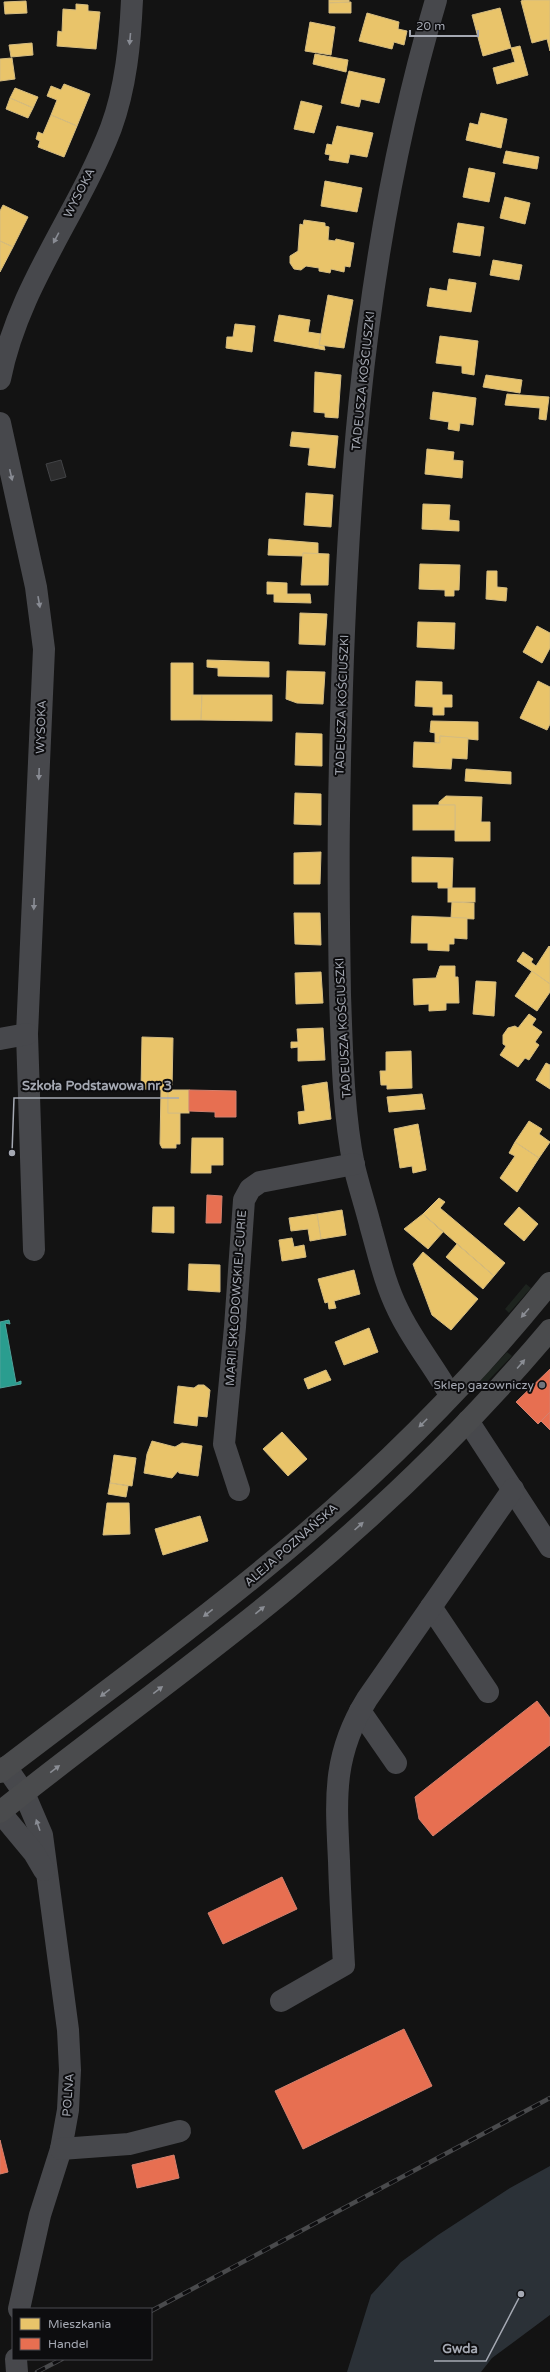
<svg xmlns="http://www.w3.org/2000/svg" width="550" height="2372" font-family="'Varela Round',sans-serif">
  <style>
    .green { fill: #1d231e }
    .water { fill: #2b3137 }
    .homes { fill: #e9c46a; stroke: #d5bc80 }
    .shops { fill: #e76f51; stroke: #d3806e }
    .schools { fill: #2a9d8f; stroke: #4fa19a }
    .building { fill: #2d2d2e; stroke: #424346 }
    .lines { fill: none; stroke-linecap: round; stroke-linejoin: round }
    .minor { stroke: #47484c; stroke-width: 22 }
    .major { stroke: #4a4b4d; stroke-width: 22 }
    .rail-casing { stroke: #494a4c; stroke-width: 4.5 }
    .rail { stroke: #0d0d0f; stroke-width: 3; stroke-dasharray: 9; stroke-linecap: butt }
    .oneway { fill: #898c94 }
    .oneway2 { fill: #8a8d94 }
    .poi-dot { fill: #72747b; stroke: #0d0d0f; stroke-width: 1.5 }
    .labels { text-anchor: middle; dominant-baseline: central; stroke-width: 4; stroke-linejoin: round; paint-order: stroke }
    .street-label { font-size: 12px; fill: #a5a9b3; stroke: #0d0d0f }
    .poi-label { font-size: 12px; fill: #a5a9b3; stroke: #0d0d0f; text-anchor: end }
    .leader { fill: none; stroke: #a5a9b3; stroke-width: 1.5 }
    .callout-dot { fill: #a5a9b3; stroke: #0d0d0f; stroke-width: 1.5 }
    .callout-label { font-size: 13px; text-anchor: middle; font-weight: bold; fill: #a5a9b3; stroke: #0d0d0f; stroke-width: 4; stroke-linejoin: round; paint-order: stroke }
  </style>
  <rect width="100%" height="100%" fill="#131313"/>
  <g class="green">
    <path d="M526,1284L531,1288L509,1313L505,1309Z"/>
    <path d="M507,1352L512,1356L483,1386L480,1381Z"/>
  </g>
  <path class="water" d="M550,2166V2315L492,2358L481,2372H347L371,2295L401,2262L438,2235L510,2188Z"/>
  <g class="homes">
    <path d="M329,0H349V2L329,3Z"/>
    <path d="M524,0H550V51L547,39L532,43L521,1Z"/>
    <path d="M26,1L27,13L5,14L4,2Z"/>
    <path d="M351,2V13H329V3Z"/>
    <path d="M76,4L88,5V11L100,12L96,49L57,46L58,31L62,32L63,9L76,10Z"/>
    <path d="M500,8L511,48L483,56L472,15Z"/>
    <path d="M367,13L399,22L398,29L407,31L404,45L394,42L392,49L359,41Z"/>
    <path d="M310,22L335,27L331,55L305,51Z"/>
    <path d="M32,43L33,55L11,57L9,45Z"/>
    <path d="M520,46L528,75L497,84L493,68L515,62L511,48Z"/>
    <path d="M315,54L348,60L346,72L313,64Z"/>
    <path d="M12,58L15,79L0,81V59Z"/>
    <path d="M349,71L385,79L379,103L361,99L359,107L341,103Z"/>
    <path d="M64,84L90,94L77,126L51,115L57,100L47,96L51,86L61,90Z"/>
    <path d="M15,88L38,97L33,108L10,98Z"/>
    <path d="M10,98L33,108L28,118L6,109Z"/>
    <path d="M301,101L322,106L314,133L294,129Z"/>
    <path d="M481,113L507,119L501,148L466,140L470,123L478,125Z"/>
    <path d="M51,115L77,126L64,157L38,147L40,141L36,139L38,132L43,134Z"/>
    <path d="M337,126L373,133L367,157L350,154L348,163L329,160L330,155L325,154L327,144L332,145Z"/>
    <path d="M506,151L539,157L537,169L503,163Z"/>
    <path d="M469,168L495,173L489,202L463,197Z"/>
    <path d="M325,181L362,188L357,212L321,206Z"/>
    <path d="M505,197L530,203L525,224L500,218Z"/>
    <path d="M3,205L28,217L13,247L0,241V211Z"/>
    <path d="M304,220L325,223V226L329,227L328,240L335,241L336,239L354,243L350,267L345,266L344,272L331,269L330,273L319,271V268L306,266L301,270L294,269L290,263V256L298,251L300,224L303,225Z"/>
    <path d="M458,223L484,227L480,256L453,252Z"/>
    <path d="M0,241L13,247L0,272Z"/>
    <path d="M493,260L522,265L519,280L490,275Z"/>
    <path d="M449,279L476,283L471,312L427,306L430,288L447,291Z"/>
    <path d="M328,295L353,300L344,348L319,345Z"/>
    <path d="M279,315L310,320L308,332L321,334L319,345L324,346L325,350L274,341Z"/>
    <path d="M235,324L255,326L252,352L226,348L227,337H233Z"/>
    <path d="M440,336L478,341L474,375L462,373V366L436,363Z"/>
    <path d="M315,372L341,375L338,418L325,417V413L314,412Z"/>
    <path d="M486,375L522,380L520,393L483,387Z"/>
    <path d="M433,392L476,398L473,425L460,423L459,431L448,429L449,422L430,419Z"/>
    <path d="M507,394L549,397L546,420L539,419L540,408L505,405Z"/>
    <path d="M292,432L338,436L335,468L308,465L310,448L290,446Z"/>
    <path d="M427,449L454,452L453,460L463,461L462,478L425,474Z"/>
    <path d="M306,493L333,495L331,527L304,525Z"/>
    <path d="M423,504L450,505L449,520L459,521V531L422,529Z"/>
    <path d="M269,539L318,543V554L303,553V556L268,555Z"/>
    <path d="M303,553L329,554L328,585H301Z"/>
    <path d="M420,564L460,565L459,590H454V596H445V590L419,589Z"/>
    <path d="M487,571H497V587L507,588L506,601L486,599Z"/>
    <path d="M267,582L287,583V594H310L311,603L274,602V594H267Z"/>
    <path d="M300,613L327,614L325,645L299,644Z"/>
    <path d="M418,622L455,623L454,649L417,647Z"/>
    <path d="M537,626L550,633V648L542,663L523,652Z"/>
    <path d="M207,660L269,662V677L218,676V668L207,667Z"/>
    <path d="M171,663H193V695H202L201,720H171Z"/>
    <path d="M287,671L325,672L323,704L297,703L286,699Z"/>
    <path d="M416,681L442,682V695H452V707H444V715H433V707L415,706Z"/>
    <path d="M538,681L550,687V724L547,730L520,718Z"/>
    <path d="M202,695H272V721L201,720Z"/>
    <path d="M431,721L478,722V740L440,736V743L435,742V733L430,732Z"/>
    <path d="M296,733L322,734V766L295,765Z"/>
    <path d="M440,736L468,738L467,759L452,758L451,769L413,767L414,742L440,743Z"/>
    <path d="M466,769L511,772V784L465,781Z"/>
    <path d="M295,793L321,794V825L294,824Z"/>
    <path d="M446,796L482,797L481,822H490V841H455V805H439V802Z"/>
    <rect x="413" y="805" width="42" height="25"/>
    <path d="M321,852L320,884H294V853Z"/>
    <path d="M412,857L453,858L452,888H438V882H412Z"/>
    <rect x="448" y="888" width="27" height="14"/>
    <path d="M452,902L474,903V919L451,918Z"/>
    <path d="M294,913H320L321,945L295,944Z"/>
    <path d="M412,916L467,918V939L454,938V944H449V951L428,950V943H411Z"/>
    <path d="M549,946L550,947V984L517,961L523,952L533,959L531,962L536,966Z"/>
    <path d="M440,966H455V977H458L459,1003H446V1010L429,1011V1004L414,1005L413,979L436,978Z"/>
    <path d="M532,971L550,984V992L537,1011L515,996Z"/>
    <path d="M321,972L323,1003L296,1004L295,973Z"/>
    <path d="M476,981L496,982L494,1016L473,1014Z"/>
    <path d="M529,1014L536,1019L532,1025L542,1032L535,1042L539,1045L529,1060L525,1058L518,1067L500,1055L506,1046L503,1044V1035L508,1028L515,1026L518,1028Z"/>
    <path d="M323,1028L325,1060L298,1061V1047L291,1048V1042H298L297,1029Z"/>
    <path d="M142,1037L173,1038L172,1090L141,1089Z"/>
    <path d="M411,1051L412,1088L387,1089V1085H381L380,1071H386V1052Z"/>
    <path d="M546,1063L550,1065V1089L536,1080Z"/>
    <path d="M327,1082L331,1119L299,1124L298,1112L305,1111L302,1086Z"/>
    <path d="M161,1089L168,1090V1113H180V1144H176V1148H162L160,1144Z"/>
    <rect x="168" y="1090" width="21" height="23"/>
    <path d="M422,1094L425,1109L389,1112L387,1097Z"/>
    <path d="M529,1121L542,1129L539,1134L550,1142L539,1158L515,1142Z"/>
    <path d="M418,1124L426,1170L413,1173L412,1166L400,1168L394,1129Z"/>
    <path d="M192,1138H223V1165H211V1173H191Z"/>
    <path d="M515,1142L539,1158L517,1192L500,1178L515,1156L509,1153Z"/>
    <path d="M439,1198L445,1202L440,1208L505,1263L494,1276L423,1214Z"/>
    <path d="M153,1207H174V1233L152,1232Z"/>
    <path d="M519,1207L538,1224L524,1241L504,1224Z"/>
    <path d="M342,1210L346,1235L321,1239L317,1214Z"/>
    <path d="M317,1214L321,1239L310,1241L308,1229L291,1231L289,1218Z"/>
    <path d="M423,1214L443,1232L428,1249L404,1229Z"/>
    <path d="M292,1238L294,1247L304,1245L306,1257L282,1261L279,1240Z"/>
    <path d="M457,1244L494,1276L483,1289L446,1257Z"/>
    <path d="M423,1252L478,1299L451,1330L432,1315L413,1264Z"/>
    <path d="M189,1264L220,1265V1292L188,1290Z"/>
    <path d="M354,1270L360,1294L334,1301L336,1308L329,1309L328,1302L325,1303L318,1279Z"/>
    <path d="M369,1328L378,1352L344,1365L335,1342Z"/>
    <path d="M326,1370L331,1380L308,1389L304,1379Z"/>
    <path d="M198,1385H204L210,1390L207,1417L198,1416L197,1426L174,1423L178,1386L194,1388Z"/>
    <path d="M282,1432L307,1459L288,1476L263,1449Z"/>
    <path d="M152,1441L175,1447L182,1443L202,1446L198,1476L179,1473L178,1471L172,1478L144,1473L147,1454Z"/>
    <path d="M114,1455L136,1458L132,1486L110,1483Z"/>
    <path d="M110,1483L128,1486L126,1497L108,1494Z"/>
    <path d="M107,1503H129L130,1534L103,1535Z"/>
    <path d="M200,1516L208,1541L163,1555L155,1529Z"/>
  </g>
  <g class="shops">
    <path d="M189,1090L236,1091V1117H215V1112L189,1111Z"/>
    <path d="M207,1195L222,1196L221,1223H206Z"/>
    <path d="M550,1369V1412L538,1424L516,1402Z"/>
    <path d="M550,1412V1430L541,1421Z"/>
    <path d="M537,1701L550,1718V1745L433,1836L419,1819L415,1797Z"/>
    <path d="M282,1877L297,1909L223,1944L208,1913Z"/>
    <path d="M404,2029L432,2086L303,2149L275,2091Z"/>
    <path d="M0,2140L8,2172L0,2174Z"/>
    <path d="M174,2155L179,2178L137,2188L132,2165Z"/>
  </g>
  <path class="schools" d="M9,1320L10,1324L5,1323L16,1383L21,1381V1384L0,1388V1322Z"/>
  <path class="building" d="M61,460L66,477L51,481L46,464Z"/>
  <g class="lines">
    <g class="minor">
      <path d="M436,0C357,265 343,541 339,816C338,875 339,935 340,995C342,1050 343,1112 354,1166C359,1187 366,1208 371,1228C379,1256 385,1284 398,1310C412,1340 434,1366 450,1395"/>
      <path d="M0,379C18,287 78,214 111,128C126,87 130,43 132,0"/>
      <path d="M0,423L36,587L44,649L27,1034L34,1250"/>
      <path d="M0,1039L27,1034"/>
      <path d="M468,1421L550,1547"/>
      <path d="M239,1490L224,1444L235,1327L244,1200L250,1189L260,1182L354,1164"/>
      <path d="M431,1607L488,1692"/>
      <path d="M360,1711L396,1763"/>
      <path d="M6,1767L24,1793L42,1835L68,2030L70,2070L68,2110L61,2149L40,2215L19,2309"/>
      <path d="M0,1812L34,1853L44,1870"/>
      <path d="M281,2001L344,1965C342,1930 340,1896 339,1861C336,1798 332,1756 367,1699L513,1489"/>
      <path d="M61,2149L129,2144L180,2131"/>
      <path d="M16,2359L17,2372"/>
    </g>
    <g class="major">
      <path d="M0,1772C95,1699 192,1629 284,1552C380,1472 471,1381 550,1283"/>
      <path d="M0,1812C95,1736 194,1666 288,1588C382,1510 471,1424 550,1330"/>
    </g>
    <g class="rail-casing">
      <g id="rail">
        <path d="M151,2311L550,2098"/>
        <path d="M37,2372L62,2359"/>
      </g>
    </g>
    <use href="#rail" class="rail"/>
  </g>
  <defs><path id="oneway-solid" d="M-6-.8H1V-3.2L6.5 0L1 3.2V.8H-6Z"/></defs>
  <g class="oneway">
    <use href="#oneway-solid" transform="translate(130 39) rotate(95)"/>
    <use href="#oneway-solid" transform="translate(56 238) rotate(118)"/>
    <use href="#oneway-solid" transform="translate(11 475) rotate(77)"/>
    <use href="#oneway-solid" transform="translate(39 602) rotate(80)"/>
    <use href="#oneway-solid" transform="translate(39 774) rotate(92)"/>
    <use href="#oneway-solid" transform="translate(34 904) rotate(92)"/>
    <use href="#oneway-solid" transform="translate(38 1825) rotate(-109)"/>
  </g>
  <g class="oneway2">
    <use href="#oneway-solid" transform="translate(525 1313) rotate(131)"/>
    <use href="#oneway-solid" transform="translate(521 1364) rotate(-49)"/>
    <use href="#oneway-solid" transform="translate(423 1423) rotate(135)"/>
    <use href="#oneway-solid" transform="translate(359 1526) rotate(-42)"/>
    <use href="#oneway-solid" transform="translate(260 1610) rotate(-39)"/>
    <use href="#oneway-solid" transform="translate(208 1613) rotate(142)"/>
    <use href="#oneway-solid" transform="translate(158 1690) rotate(-37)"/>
    <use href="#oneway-solid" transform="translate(105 1693) rotate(143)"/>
    <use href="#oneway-solid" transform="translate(55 1769) rotate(-37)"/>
  </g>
  <circle class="poi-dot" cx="542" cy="1385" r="4"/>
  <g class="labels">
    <g class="street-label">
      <text transform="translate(79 193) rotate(-63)">WYSOKA</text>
      <text transform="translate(363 381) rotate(-84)">TADEUSZA KOŚCIUSZKI</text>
      <text transform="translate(342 705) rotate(-88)">TADEUSZA KOŚCIUSZKI</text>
      <text transform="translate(41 727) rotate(-88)">WYSOKA</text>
      <text transform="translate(343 1028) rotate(-93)">TADEUSZA KOŚCIUSZKI</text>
      <text transform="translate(236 1298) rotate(-86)">MARII SKŁODOWSKIEJ-CURIE</text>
      <text transform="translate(291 1545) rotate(-41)">ALEJA POZNAŃSKA</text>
      <text transform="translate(68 2095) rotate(-86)">POLNA</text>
    </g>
    <g class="poi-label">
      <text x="534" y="1385">Sklep gazowniczy</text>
    </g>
  </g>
  <path class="leader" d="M12 1153L14 1098H179M521 2294L486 2361H434"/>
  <g class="callout-dot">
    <circle cx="12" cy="1153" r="4"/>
    <circle cx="521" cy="2294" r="4"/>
  </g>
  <g class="callout-label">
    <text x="97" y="1090">Szkoła Podstawowa nr 3</text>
    <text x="460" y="2353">Gwda</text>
  </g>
  <rect x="12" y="2308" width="140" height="52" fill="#0d0d0f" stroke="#4a4b51"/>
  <rect x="20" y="2318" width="20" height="12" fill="#e9c46a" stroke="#4a4b51"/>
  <text x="48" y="2328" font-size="12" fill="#a5a9b3">Mieszkania</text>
  <rect x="20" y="2338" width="20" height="12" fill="#e76f51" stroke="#4a4b51"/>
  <text x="48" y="2348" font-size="12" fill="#a5a9b3">Handel</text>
  <path d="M410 30v6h68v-6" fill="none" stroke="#a5a9b3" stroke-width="2"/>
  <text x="416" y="30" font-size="12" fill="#a5a9b3" stroke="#0d0d0f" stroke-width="3" paint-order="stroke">20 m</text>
</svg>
